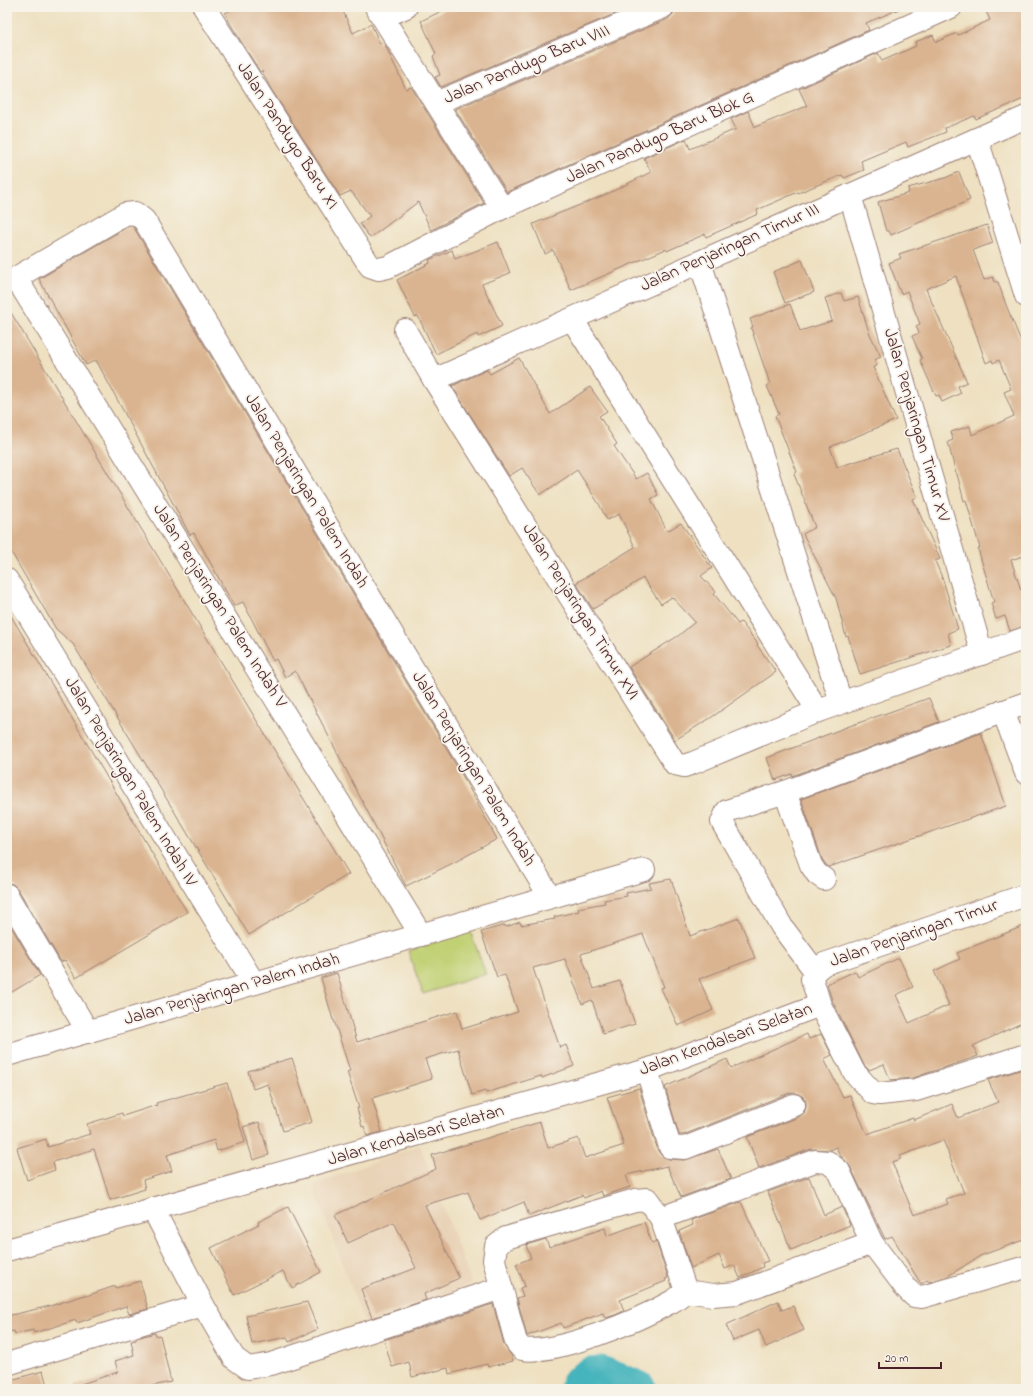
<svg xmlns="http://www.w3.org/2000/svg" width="1033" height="1396" font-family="'Indie Flower',sans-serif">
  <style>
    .built { fill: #e9d3b7 }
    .green { fill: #c0d072; stroke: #85784e }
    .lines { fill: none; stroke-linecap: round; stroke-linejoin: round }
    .river { stroke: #44b4bc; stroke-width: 37 }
    .building { fill: #dab490; fill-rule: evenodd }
    .minor-casing { stroke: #9c8076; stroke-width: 24 }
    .minor { stroke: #fff; stroke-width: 22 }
    .labels { text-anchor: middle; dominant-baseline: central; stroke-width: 3.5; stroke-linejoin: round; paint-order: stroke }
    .street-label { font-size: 18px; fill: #4a1f2b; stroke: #f7f3e8 }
  </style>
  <rect width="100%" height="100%" fill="#f7f3e8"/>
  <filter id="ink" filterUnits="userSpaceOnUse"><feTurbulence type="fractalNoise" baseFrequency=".025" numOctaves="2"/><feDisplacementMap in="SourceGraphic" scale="8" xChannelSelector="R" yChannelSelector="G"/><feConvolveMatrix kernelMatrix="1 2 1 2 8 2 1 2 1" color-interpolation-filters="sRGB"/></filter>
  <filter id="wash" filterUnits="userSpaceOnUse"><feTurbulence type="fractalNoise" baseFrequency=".012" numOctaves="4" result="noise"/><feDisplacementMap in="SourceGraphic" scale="16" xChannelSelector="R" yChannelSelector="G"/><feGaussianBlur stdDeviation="0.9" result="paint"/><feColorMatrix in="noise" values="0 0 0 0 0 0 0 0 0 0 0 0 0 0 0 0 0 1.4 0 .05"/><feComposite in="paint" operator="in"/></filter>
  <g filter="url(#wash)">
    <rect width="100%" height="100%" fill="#eee0c0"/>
    <path class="built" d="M420,1145L472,1284L365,1325L313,1185Z"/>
    <path class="green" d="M470,931L486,974L423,994L408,951Z"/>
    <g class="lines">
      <path class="river" d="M578,1389L579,1385L586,1378L591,1375L600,1374L638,1389"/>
    </g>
    <g id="blocks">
      <g class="building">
        <path d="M238,7H341L353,33L371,24L380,44L383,42L385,45L406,89L411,87L484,203L431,230L418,202L370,238L360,224L370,216L351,191L340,196L271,89L262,71L260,72L231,25L225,13Z"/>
        <path d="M450,7H631L441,87L435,77L440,75L433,56L436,54L421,21Z"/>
        <path d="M675,7H904L866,23L869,30L507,192L455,109L668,19L673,14Z"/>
        <path d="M984,7H1026V98L976,119L974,116L945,128L946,132L908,147L906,142L861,161L864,170L844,178L842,175L798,193V192L757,210L758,214L706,237L705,234L667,251L666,249L571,290L553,250L545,254L533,224L607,194L651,172L644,158L686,139L690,149L736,129L731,119L748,111L755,127L807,106L799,89L878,53L882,61L916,46L915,42L933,35L936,42L957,33L958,35L990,20Z"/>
        <path d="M959,172L970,200L891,235L889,231H886L878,202L909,193L908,188L945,178Z"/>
        <path d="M987,225L993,243L973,250L984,280L993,277L995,282H998L1006,305L1026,353V555L1011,560L1021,590L1026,588V626L1010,631L1005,616L996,619L991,603L994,602L978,549L980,548L966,500L964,501L957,474H956L948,442L953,440L951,432L970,426L972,435L1014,416L1004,392L1011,389L999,360L993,363L992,360L986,363L956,276L926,289L967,382L958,386L961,393L942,402L939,395L936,396L920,360L922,359L912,336L919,333L916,326L920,324L907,291L901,294L889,263L901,258L899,254Z"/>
        <path d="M129,226H131L134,228L462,775L497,839L455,862L406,886L295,671L285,677L276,659L273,661L243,602L234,606L194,533L190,535L96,360L86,365L39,279Z"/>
        <path d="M498,242L510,273L482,284L502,326L478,337L477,334L436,354L418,316L415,317L397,280L430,263L429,260L452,250L455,259Z"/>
        <path d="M802,260L814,292L785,303L773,272Z"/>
        <path d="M841,293L844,301L858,297L869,332L881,357L874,360L877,366L873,367L896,420L830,447L837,467L897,449L917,497L913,499L940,559L935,561L943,580L958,629L948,633L951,645L860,674L848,636L846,637L836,598L803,534L815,527L794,474L797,472L775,416L779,414L767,386L770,384L751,328L753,327L750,319L790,304L800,331L832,321L825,298Z"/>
        <path d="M7,306L349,874L249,935L73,644L56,629L7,545Z"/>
        <path d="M519,358L550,414L590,387L607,411L599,416L617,444L614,446L636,479L647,473L658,495L651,499L667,531L681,523L712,568L701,576L716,592L714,594L738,624L741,622L758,644L757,645L776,672L712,717L675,740L629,667L678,636L695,622L672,597L661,604L643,578L593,609L576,583L635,547L619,514L607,520L599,504L577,470L540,495L522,468L509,476L452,386L487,370L490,374Z"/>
        <path d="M7,609L187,912L76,978L65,960L61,962L18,889L13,884L7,883Z"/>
        <path d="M929,698L939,722L792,776V774L775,780L767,758L844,728Z"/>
        <path d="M981,733L1006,806L829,867L826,865L822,859L801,799Z"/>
        <path d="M671,879L690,936L739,918L755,958L699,979L713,1010L678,1026L661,988L664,987L643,934L581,954L594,989L620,981L635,1024L603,1034L592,1000L582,1004L565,959L533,968L560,1048L566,1045L574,1066L542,1078L541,1076L486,1093L485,1091L472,1095L458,1049L425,1059L432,1079L372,1098L382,1132L367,1136L364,1126L362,1127L357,1108H359L347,1072L350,1071L334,1020H333L321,978L337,973L357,1042L457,1011L462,1029L518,1012L505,975L497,977L481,932L505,925L506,927L520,922L521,925L555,919L554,917L579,911L578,908L605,903L604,900L627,896L626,893L651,888L649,883Z"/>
        <path d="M7,920L40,975L7,995Z"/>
        <path d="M1026,925V1021L973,1046L978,1056L913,1078L890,1080L884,1064L869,1070L864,1065L832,1000L827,984L855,971L858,977L899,958L913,987L896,995L909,1023L949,1005L934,971L960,959L957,953Z"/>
        <path d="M807,1034L809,1039L821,1034L832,1055L824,1059L843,1097L850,1095L867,1134L913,1118L914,1120L952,1104L958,1118L998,1102L988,1080L1026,1068V1239L980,1256L948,1276L929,1282L927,1280L921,1284L892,1236L885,1239L850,1166L840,1155L836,1147L829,1150L811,1149L759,1168L747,1137L799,1117L804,1113L806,1107V1101L802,1096L796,1093H789L683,1135H679L665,1087L727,1059L731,1068ZM943,1140L964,1193L946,1199L948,1204L914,1215L892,1162L901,1159L900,1156Z"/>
        <path d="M292,1058L312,1122L283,1131L268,1084L253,1089L248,1071Z"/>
        <path d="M227,1083L245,1142L217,1151L214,1140L167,1155L172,1171L143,1180L145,1189L110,1200L94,1149L53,1162L55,1170L27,1180L17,1148L46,1139L48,1147L90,1134L87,1124L122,1113L123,1116L157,1105L156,1103Z"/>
        <path d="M639,1088L658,1151L662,1156L669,1159L684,1160L718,1149L731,1179L681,1197L667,1166L626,1175L630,1187L603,1196L601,1191L584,1198L582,1195L529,1216L524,1202L480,1220L468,1192L425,1205L459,1278L424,1294L426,1300L372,1318L361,1289L416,1268L394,1222L348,1243L335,1215L436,1169L432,1155L540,1122L548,1148L578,1138L585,1158L624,1145L607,1097Z"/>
        <path d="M259,1122L269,1155L253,1160L243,1127Z"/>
        <path d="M809,1177L824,1215L842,1207L850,1225L791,1250L768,1192Z"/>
        <path d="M741,1202L768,1261L762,1263L763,1267L740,1278L734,1265L725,1269L719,1255L691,1268L679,1231L693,1225L691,1220Z"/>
        <path d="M288,1207L321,1272L292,1288L283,1271L234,1295L211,1248L259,1224L258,1222Z"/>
        <path d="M644,1222L652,1243L656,1241L668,1278L665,1279L666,1281L620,1300L624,1311L615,1315L605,1318L603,1313L563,1328L561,1323L527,1336L517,1298L523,1296L520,1288L525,1286L516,1264L531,1258L526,1245L546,1239L549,1247L605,1228L607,1236Z"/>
        <path d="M140,1281L148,1309L129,1314L126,1306L77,1323L76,1320L34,1333L33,1330L15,1334L14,1331L7,1333V1316L50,1306L85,1295L86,1296L115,1286L116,1288Z"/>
        <path d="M778,1301L782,1310L793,1306L804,1330L766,1347L759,1330L733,1341L726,1325Z"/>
        <path d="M307,1302L318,1329L289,1342L287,1337L252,1344L246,1316Z"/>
        <path d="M493,1304L504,1345L512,1357L513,1361L488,1367L487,1364L449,1374L448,1368L412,1377L409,1362L392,1367L384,1340Z"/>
        <path d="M155,1333L156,1336L160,1335L171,1382L138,1389H75V1386L118,1372L115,1361L134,1355L131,1341L136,1340V1338Z"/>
        <path d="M43,1371L48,1389H7V1381Z"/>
      </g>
    </g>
  </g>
  <g filter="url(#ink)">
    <use href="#blocks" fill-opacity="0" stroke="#9c8076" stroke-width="1"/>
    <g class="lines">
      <g class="minor-casing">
        <g id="minor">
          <path d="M204,7L370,266L379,269L388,267L502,208L951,7"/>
          <path d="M376,7L502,208"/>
          <path d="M383,17L406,7"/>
          <path d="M436,103L663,7"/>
          <path d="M977,139L1026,296"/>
          <path d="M850,195L982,654"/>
          <path d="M700,262L841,702"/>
          <path d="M16,278L421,935"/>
          <path d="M7,283L125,214L135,213L144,220L550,897"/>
          <path d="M572,319L818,711"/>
          <path d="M405,330L434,380L675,764L684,766L693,763L818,711L1026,638"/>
          <path d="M434,380L1026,117"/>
          <path d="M7,580L254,983"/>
          <path d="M1003,711L1026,773"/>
          <path d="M785,792L811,865L817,874L824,879"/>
          <path d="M7,895L88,1032"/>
          <path d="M1026,895L824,964L815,971L812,979L820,1005L854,1072L873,1093L880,1094L916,1090L1026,1055"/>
          <path d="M815,971L782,927L722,822L727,811L785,792L1026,703"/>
          <path d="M7,1055L644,870"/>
          <path d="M647,1070L670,1147L685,1148L794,1105"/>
          <path d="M647,1199L661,1218L686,1291C681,1295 676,1300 671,1302C639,1320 557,1355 522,1349L516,1342L494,1260L496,1246L506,1238L635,1200Z"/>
          <path d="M153,1209L203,1305L234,1358L248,1368L271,1364L501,1288"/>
          <path d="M661,1218L815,1161L828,1162L839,1171L872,1243L906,1288L914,1296L922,1297L1026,1267"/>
          <path d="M7,1250L647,1070L820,1005"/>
          <path d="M686,1291L713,1295L737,1293L872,1243"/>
          <path d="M7,1364L203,1305"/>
        </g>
      </g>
      <use href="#minor" class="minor"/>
    </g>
  </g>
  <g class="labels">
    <g class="street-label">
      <text transform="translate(527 65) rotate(-23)">Jalan Pandugo Baru VIII</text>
      <text transform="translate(287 136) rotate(57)">Jalan Pandugo Baru XI</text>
      <text transform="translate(660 138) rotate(-24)">Jalan Pandugo Baru Blok G</text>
      <text transform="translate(730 248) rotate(-24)">Jalan Penjaringan Timur III</text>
      <text transform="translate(916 425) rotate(74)">Jalan Penjaringan Timur XV</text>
      <text transform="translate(306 491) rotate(59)">Jalan Penjaringan Palem Indah</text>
      <text transform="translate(219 606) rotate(58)">Jalan Penjaringan Palem Indah V</text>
      <text transform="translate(580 612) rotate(58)">Jalan Penjaringan Timur XVI</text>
      <text transform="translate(473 769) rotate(59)">Jalan Penjaringan Palem Indah</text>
      <text transform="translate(130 782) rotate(59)">Jalan Penjaringan Palem Indah IV</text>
      <text transform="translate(914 934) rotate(-19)">Jalan Penjaringan Timur</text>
      <text transform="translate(232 990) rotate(-16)">Jalan Penjaringan Palem Indah</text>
      <text transform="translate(726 1040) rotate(-20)">Jalan Kendalsari Selatan</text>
      <text transform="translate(416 1136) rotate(-16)">Jalan Kendalsari Selatan</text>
    </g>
  </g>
  <rect width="1033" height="1396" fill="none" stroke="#f7f3e8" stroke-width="24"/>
  <path d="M879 1362v6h62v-6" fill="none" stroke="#4a1f2b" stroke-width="2"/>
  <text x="885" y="1362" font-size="12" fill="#4a1f2b" stroke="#f7f3e8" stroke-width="3" paint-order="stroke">20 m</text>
</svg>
